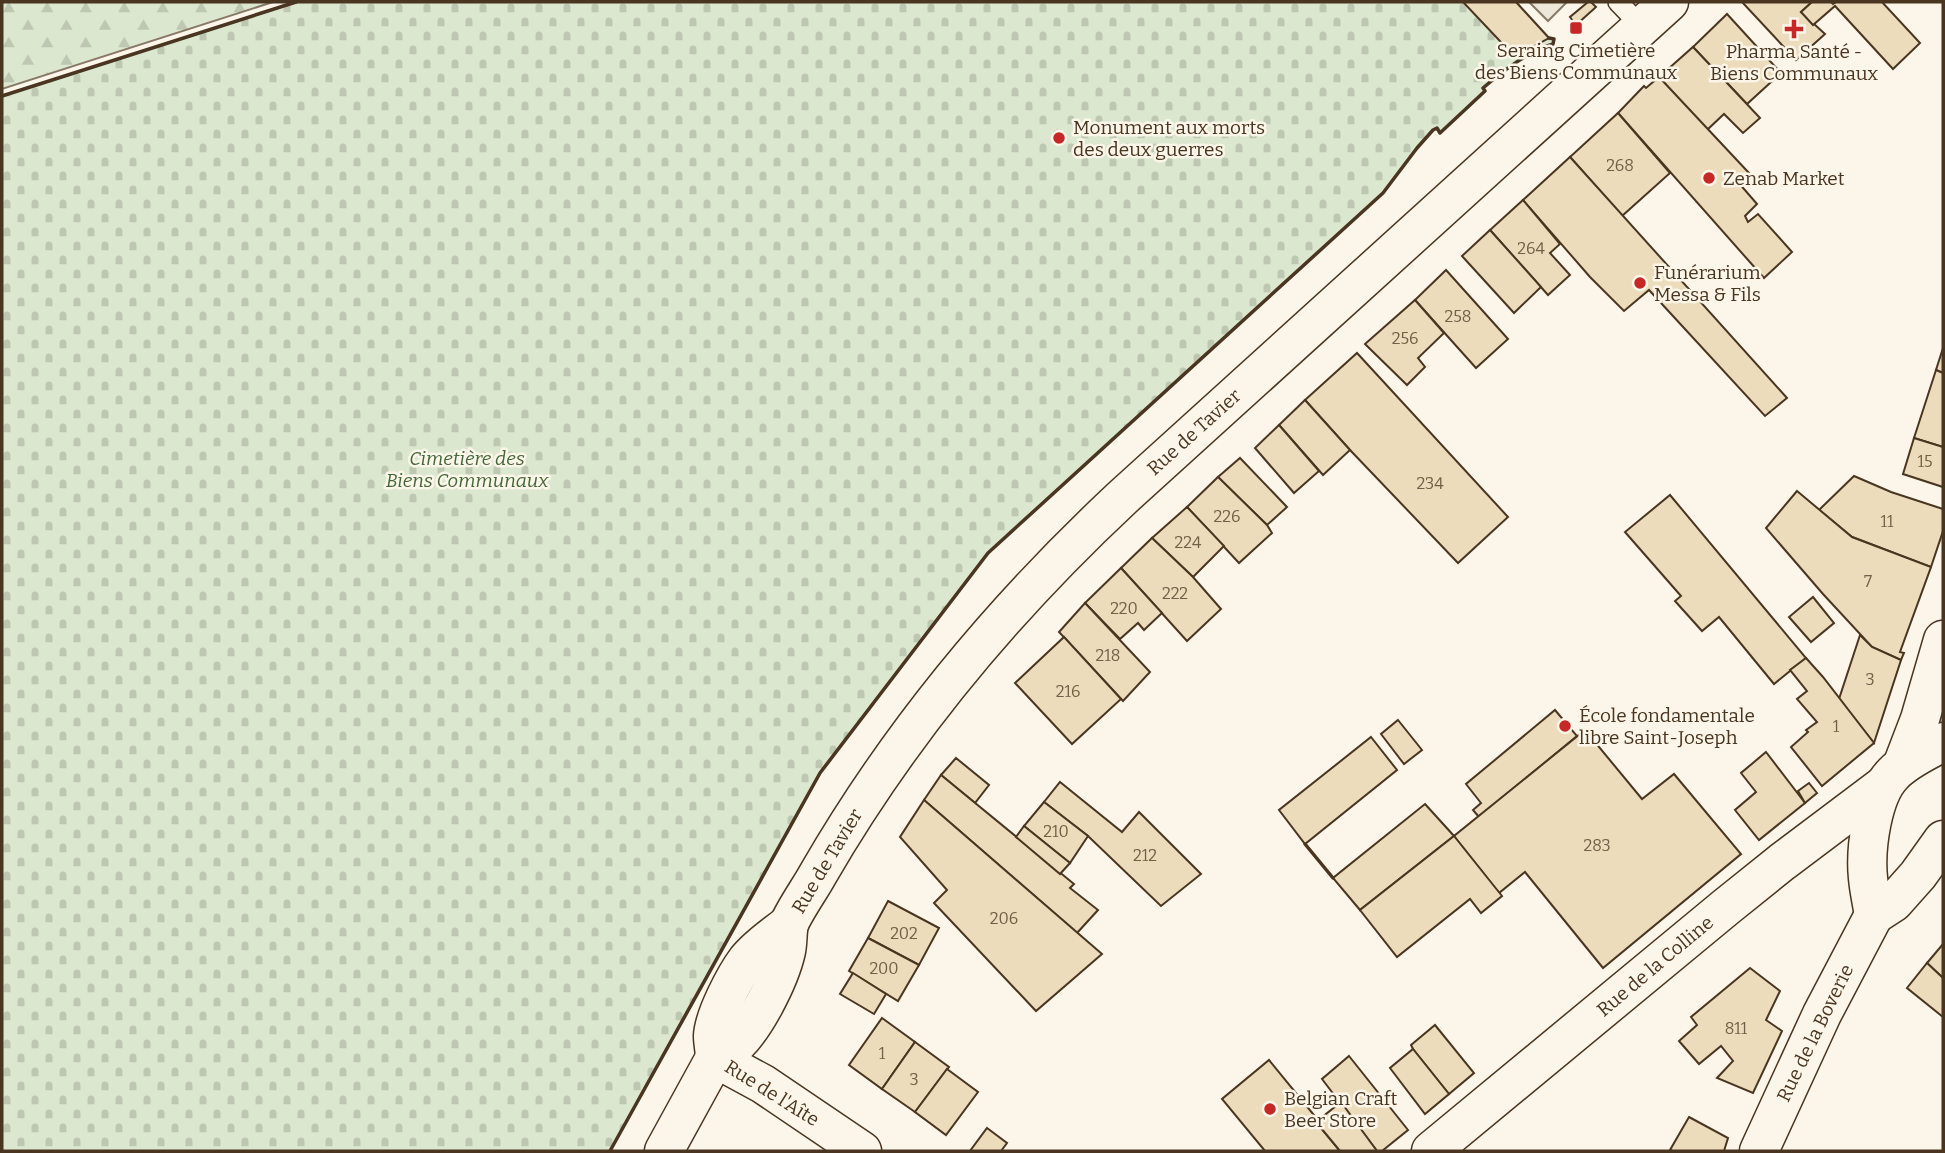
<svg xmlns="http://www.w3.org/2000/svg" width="1945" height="1153" font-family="Bitter,serif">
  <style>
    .forest { fill: url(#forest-firs); stroke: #887966; stroke-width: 2 }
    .cemetery { fill: url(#cemetery-stones); stroke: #887966; stroke-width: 2 }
    .parking { fill: #ede7d9; stroke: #887966; stroke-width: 2 }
    .building { fill: #ecdcbc; stroke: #4a3520; stroke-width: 2 }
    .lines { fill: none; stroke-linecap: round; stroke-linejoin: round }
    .lane-casing { stroke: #4a3520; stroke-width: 22 }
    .street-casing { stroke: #4a3520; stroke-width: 41 }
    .secondary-casing { stroke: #4a3520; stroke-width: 41 }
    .lane { stroke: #fbf6e9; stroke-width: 19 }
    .street { stroke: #fbf6e9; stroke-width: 38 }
    .secondary { stroke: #fbf6e9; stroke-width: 38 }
    .wall { stroke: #4a3520; stroke-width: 3.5 }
    .poi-dot { fill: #c62828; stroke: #fbf6e9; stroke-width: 2.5 }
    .labels { text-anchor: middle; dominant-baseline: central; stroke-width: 5; stroke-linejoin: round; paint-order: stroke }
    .number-label { font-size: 16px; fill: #725f47 }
    .poi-label { font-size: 19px; fill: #4a3520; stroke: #fbf6e9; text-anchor: start }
    .street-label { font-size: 19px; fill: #4a3520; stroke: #fbf6e9 }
    .park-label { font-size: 19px; font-style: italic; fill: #436837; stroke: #fbf6e9 }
  </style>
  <defs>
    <pattern id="forest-firs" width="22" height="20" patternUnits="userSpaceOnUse" patternTransform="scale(1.75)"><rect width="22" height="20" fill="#dce7d0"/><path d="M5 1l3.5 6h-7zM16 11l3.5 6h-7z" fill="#bec7b2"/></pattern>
    <pattern id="cemetery-stones" width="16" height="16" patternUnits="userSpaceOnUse" patternTransform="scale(1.75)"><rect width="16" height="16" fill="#dce7d0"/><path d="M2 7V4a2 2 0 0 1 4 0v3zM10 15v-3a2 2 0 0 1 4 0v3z" fill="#bec7b2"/></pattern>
  </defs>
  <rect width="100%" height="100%" fill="#fbf6e9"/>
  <path class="forest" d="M2,2H273L2,89Z"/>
  <path class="cemetery" d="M296,2H1516L1549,38L1554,39L1553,44C1527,52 1503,71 1483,88L1485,91L1440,133L1437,128L1433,130L1417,148L1383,193L988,553L820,773L610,1151H2V96Z"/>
  <path class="parking" d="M1529,2H1567L1548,21Z"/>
  <g class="building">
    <path d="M1463,2H1516L1549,38L1515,57Z"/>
    <path d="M1588,2H1591L1596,7L1576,25L1570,17Z"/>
    <path d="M1742,2H1812L1801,12L1825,34L1796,60Z"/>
    <path d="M1812,2H1831L1833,4L1836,2H1882L1920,43L1893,69L1835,6L1813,25L1801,12Z"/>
    <path d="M1727,14L1781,73L1747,104L1693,47Z"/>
    <path d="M1693,47L1760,118L1743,133L1724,114L1707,130L1659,77Z"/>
    <path d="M1659,77L1749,173L1738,182L1757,204L1745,216L1748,222L1758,214L1792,252L1764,278L1618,113L1644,86L1646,88Z"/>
    <path d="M1618,113L1670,173L1622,216L1570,157Z"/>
    <path d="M1570,157L1787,398L1765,416L1649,290L1624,311L1590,277L1523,200Z"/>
    <path d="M1523,200L1560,244L1550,253L1570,275L1548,295L1490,230Z"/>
    <path d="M1490,230L1541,287L1514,313L1462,256Z"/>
    <path d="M1446,270L1508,339L1476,368L1415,300Z"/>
    <path d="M1415,300L1444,333L1418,358L1425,367L1407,385L1365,344Z"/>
    <path d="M1943,348V373L1936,370Z"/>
    <path d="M1357,353L1508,517L1458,563L1350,450L1305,400Z"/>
    <path d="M1936,370L1943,373V447L1914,438Z"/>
    <path d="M1305,400L1350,450L1323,475L1279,425Z"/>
    <path d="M1279,425L1319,471L1294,493L1255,448Z"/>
    <path d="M1914,438L1943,447V487L1903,474Z"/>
    <path d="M1240,458L1287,507L1267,525L1218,477Z"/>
    <path d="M1854,476L1891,492L1943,509V531L1931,567L1852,537L1819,510Z"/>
    <path d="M1218,477L1267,525L1272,533L1239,563L1187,507Z"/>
    <path d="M1797,491L1852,537L1931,567L1900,652L1904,653L1901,660L1872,647L1823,594L1766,528Z"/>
    <path d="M1670,495L1806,658L1774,684L1719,617L1702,631L1675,601L1681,596L1625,532Z"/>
    <path d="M1187,507L1224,546L1193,577L1152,538Z"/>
    <path d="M1152,538L1193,577L1221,609L1187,641L1121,568Z"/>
    <path d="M1121,568L1162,613L1144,630L1138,623L1120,639L1085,603Z"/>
    <path d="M1813,597L1834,623L1811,642L1789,617Z"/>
    <path d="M1085,603L1150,672L1123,701L1059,632Z"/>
    <path d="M1860,635L1872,647L1901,660L1874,743L1839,699Z"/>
    <path d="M1064,637L1121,699L1072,744L1015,683Z"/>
    <path d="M1806,658L1823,677L1874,743L1822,786L1791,747L1808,732L1806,730L1817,722L1797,699L1807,691L1790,670Z"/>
    <path d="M1555,710L1577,736L1479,817L1473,810L1481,803L1466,784Z"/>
    <path d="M1398,720L1422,750L1404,764L1381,734Z"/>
    <path d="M1585,730L1642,799L1674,774L1741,854L1603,968L1525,872L1499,893L1454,836Z"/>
    <path d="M1371,737L1397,770L1305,844L1279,810Z"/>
    <path d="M1766,752L1805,803L1759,840L1735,810L1756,792L1741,773Z"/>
    <path d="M956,758L989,785L975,803L941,775Z"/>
    <path d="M941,775L1074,884L1070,888L1098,910L1077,933L924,800Z"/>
    <path d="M1060,782L1122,832L1139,812L1201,874L1161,906L1088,836L1044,802Z"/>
    <path d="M1809,783L1817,793L1805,803L1798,791Z"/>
    <path d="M924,800L1102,954L1036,1011L934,903L947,890L900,837Z"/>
    <path d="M1044,802L1088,836L1070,863L1024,826Z"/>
    <path d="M1425,804L1454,836L1360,910L1333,878Z"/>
    <path d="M1024,826L1070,863L1060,874L1016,837Z"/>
    <path d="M1454,836L1502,896L1481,913L1470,899L1397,957L1360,910Z"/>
    <path d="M888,901L939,928L919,965L868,938Z"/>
    <path d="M868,938L919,965L898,1001L849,971Z"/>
    <path d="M1943,944V978L1927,963Z"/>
    <path d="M1927,963L1943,978V1017L1907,988Z"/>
    <path d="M1750,968L1780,991L1766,1020L1782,1031L1753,1093L1717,1078L1733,1061L1721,1046L1699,1064L1679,1041L1697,1025L1691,1017Z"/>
    <path d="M853,973L886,994L874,1014L840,994Z"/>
    <path d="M882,1018L915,1042L882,1089L849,1065Z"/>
    <path d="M1435,1025L1474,1073L1449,1094L1413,1049L1411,1045Z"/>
    <path d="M915,1042L949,1067L915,1112L882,1089Z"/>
    <path d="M1413,1049L1449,1094L1425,1114L1390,1068Z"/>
    <path d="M1349,1056L1408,1130L1382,1151H1377L1322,1079Z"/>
    <path d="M1269,1060L1318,1120L1316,1122L1340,1151H1265L1222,1099Z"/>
    <path d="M947,1069L978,1092L946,1135L915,1112Z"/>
    <path d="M1341,1102L1377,1151H1340L1316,1122Z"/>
    <path d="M1689,1117L1728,1138L1724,1151H1673L1670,1150Z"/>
    <path d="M987,1128L1007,1143L1001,1151H970Z"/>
  </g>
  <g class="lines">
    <g class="lane-casing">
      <path id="lane" d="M1618,2L1642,27"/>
    </g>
    <g class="street-casing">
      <g id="street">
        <path d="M1902,766L1920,719L1943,640"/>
        <path d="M715,1058L763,1084L862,1151"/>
        <path d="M1431,1151L1726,907L1782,862L1883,786"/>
      </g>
    </g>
    <g class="secondary-casing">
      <g id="secondary">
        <path d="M1874,915C1872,903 1869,890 1868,878C1865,849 1872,795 1893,774C1906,760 1927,751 1943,742"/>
        <path d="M1874,915L1894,902L1918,875L1943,840"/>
        <path d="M715,1058C715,1051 713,1043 713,1036C714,1016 735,976 747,960C758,946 775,935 789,924"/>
        <path d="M664,1151L715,1058C720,1056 725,1053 729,1050C753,1034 780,978 786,951C788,942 787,932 789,924C794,911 811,887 818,874C900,732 1004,608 1123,497L1669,2"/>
        <path d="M1759,1151L1822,1014L1874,915"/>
      </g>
    </g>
    <use href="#lane" class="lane"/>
    <use href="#street" class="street"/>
    <use href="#secondary" class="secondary"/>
    <g class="wall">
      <path d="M2,96L296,2"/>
      <path d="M1305,844L1333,878"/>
      <path d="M610,1151L820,773L988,553L1383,193L1417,148L1433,130L1437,128L1440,133L1485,91L1483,88C1503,71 1527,52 1553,44L1554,39L1549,38"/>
    </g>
  </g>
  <g class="poi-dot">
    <rect x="1569" y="21" width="14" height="14" rx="3.5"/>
    <path d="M1790.5 18.5h7v7h7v7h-7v7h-7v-7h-7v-7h7z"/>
    <circle cx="1059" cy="138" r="7"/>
    <circle cx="1709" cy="178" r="7"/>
    <circle cx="1640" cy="283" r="7"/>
    <circle cx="1565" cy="726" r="7"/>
    <circle cx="1270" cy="1109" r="7"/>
  </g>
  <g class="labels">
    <g class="number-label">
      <text x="1620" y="165">268</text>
      <text x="1531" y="248">264</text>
      <text x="1458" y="316">258</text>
      <text x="1405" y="338">256</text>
      <text x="1925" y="461">15</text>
      <text x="1430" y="483">234</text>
      <text x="1227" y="516">226</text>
      <text x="1887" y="521">11</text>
      <text x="1188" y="542">224</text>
      <text x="1868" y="581">7</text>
      <text x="1175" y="593">222</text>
      <text x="1124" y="608">220</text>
      <text x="1108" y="655">218</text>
      <text x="1870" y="679">3</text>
      <text x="1068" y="691">216</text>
      <text x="1836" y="726">1</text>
      <text x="1056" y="831">210</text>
      <text x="1597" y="845">283</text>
      <text x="1145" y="855">212</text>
      <text x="1004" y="918">206</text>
      <text x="904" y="933">202</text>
      <text x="884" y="968">200</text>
      <text x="1736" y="1028">811</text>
      <text x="882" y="1053">1</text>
      <text x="914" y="1079">3</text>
    </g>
    <g class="poi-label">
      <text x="1576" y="50" text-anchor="middle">Seraing Cimetière<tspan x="1576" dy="22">des Biens Communaux</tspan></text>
      <text x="1794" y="51" text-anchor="middle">Pharma Santé -<tspan x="1794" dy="22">Biens Communaux</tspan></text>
      <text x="1073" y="127">Monument aux morts<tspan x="1073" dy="22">des deux guerres</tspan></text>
      <text x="1723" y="178">Zenab Market</text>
      <text x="1654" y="272">Funérarium<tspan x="1654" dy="22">Messa &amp; Fils</tspan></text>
      <text x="1579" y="715">École fondamentale<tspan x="1579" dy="22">libre Saint-Joseph</tspan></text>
      <text x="1284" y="1098">Belgian Craft<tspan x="1284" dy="22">Beer Store</tspan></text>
    </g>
    <g class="street-label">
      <text transform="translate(1194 432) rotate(-42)">Rue de Tavier</text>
      <text transform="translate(827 861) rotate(-59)">Rue de Tavier</text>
      <text transform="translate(1655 966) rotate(-40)">Rue de la Colline</text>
      <text transform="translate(1815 1033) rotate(-64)">Rue de la Boverie</text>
      <text transform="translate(772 1093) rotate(32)">Rue de l'Aîte</text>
    </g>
    <g class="park-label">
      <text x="467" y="458">Cimetière des<tspan x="467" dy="22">Biens Communaux</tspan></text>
    </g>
  </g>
  <rect width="1945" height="1153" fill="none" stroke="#4a3520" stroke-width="7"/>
</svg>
